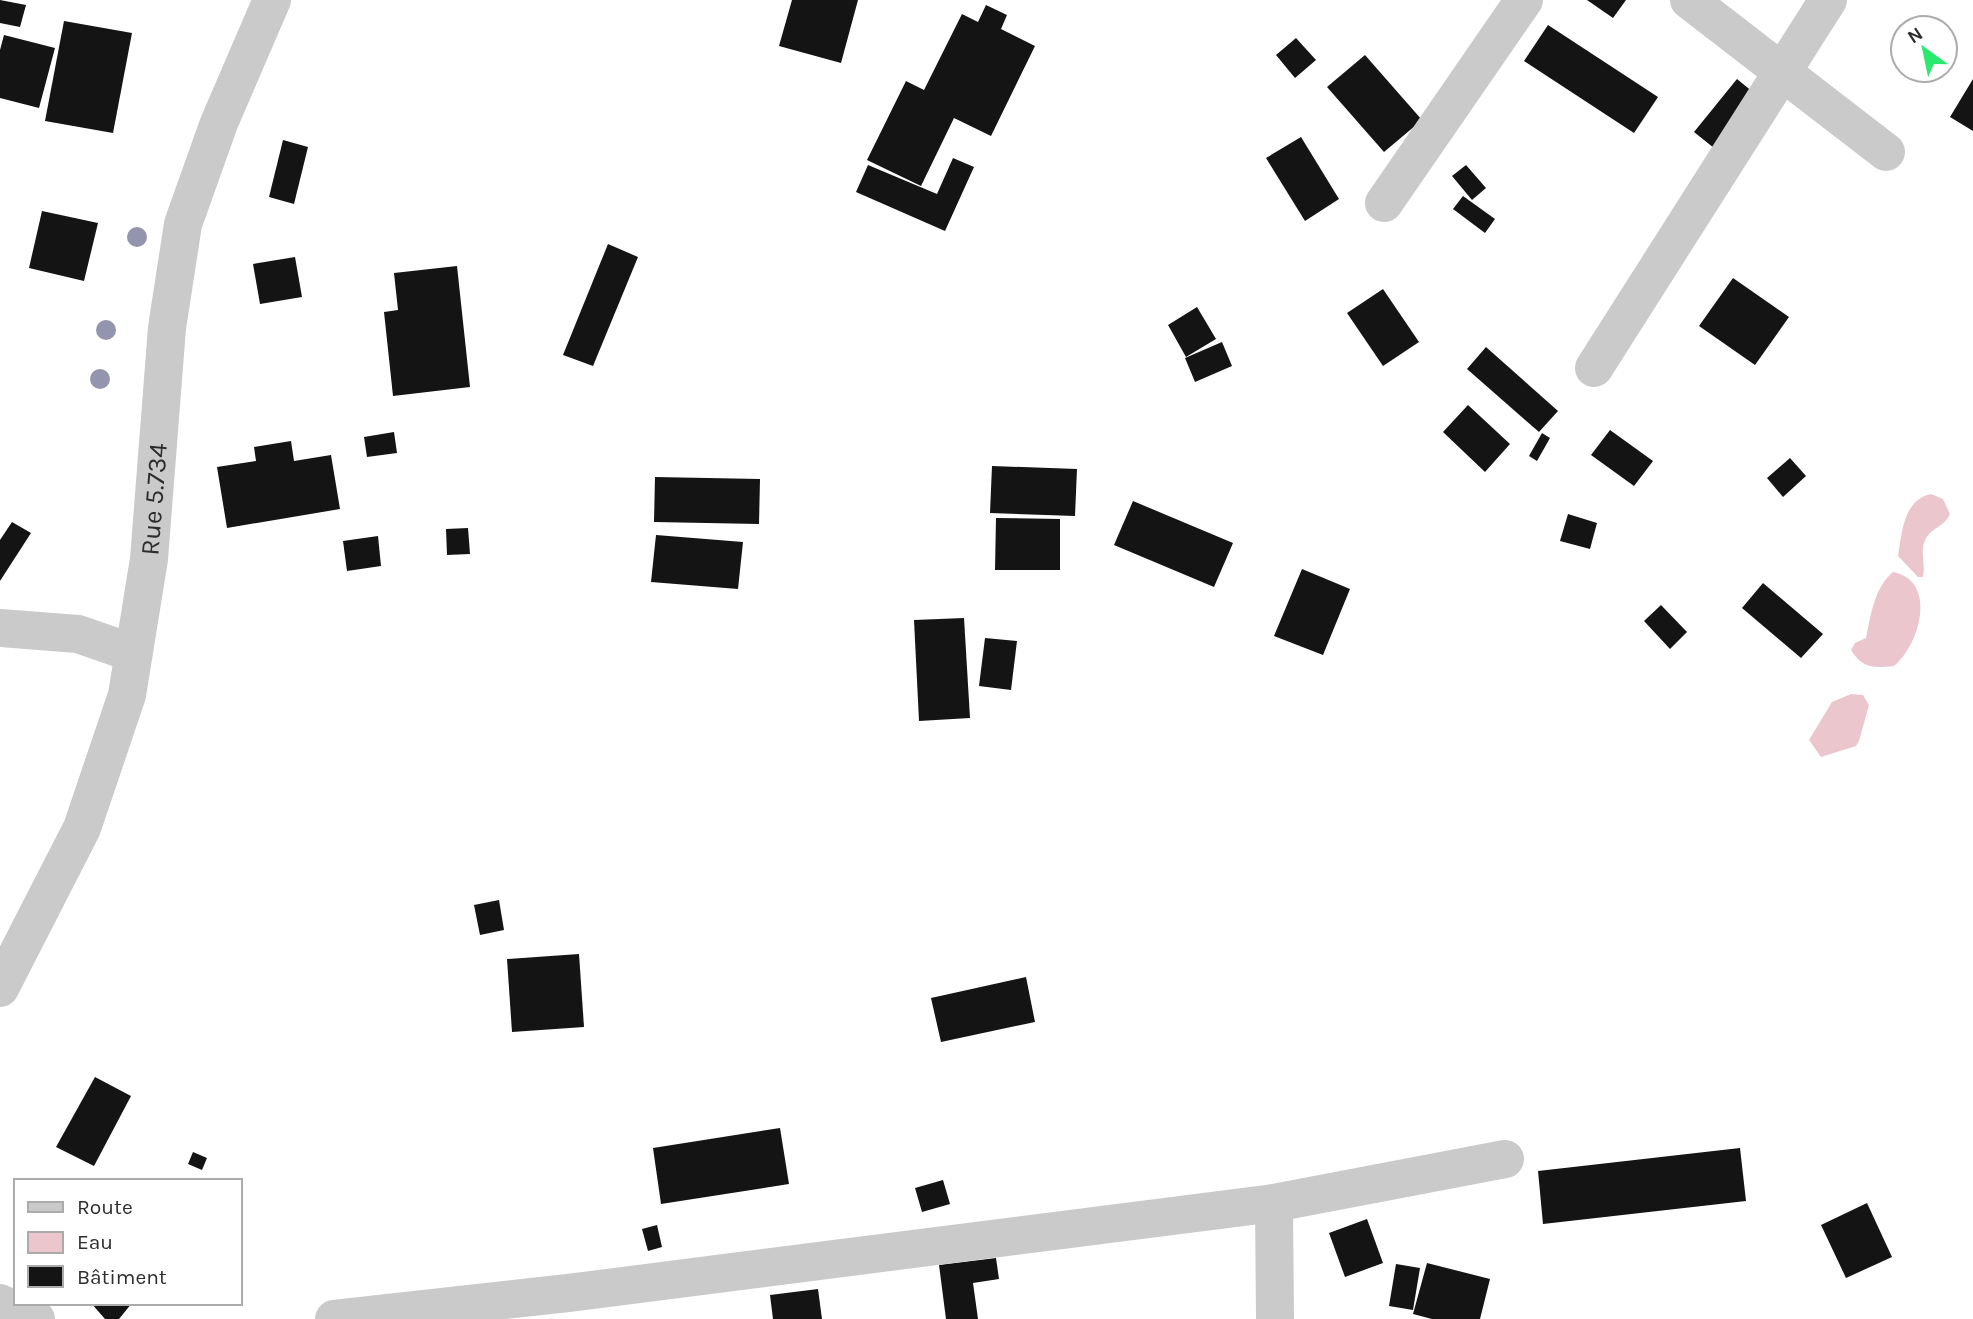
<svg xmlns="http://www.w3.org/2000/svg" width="1973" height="1319" font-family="Karla,sans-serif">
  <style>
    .water { fill: #ecc6cd }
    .building { fill: #141414 }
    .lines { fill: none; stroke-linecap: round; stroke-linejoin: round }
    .minor { stroke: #cacaca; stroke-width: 38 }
    .tree { fill: #9394ad }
    .labels { text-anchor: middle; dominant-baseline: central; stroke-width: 7; stroke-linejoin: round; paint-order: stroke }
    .street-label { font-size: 26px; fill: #2d2d2d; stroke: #fff }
  </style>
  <rect width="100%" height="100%" fill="#fff"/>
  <g class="water">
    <path d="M1931,494L1943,499L1950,514C1945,526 1933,527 1926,538C1919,551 1926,564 1923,577H1918L1898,556C1902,533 1903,500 1931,494Z"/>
    <path d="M1893,572C1938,581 1920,645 1894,666C1874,668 1863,669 1851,650L1855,643L1866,638C1871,615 1874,588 1893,572Z"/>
    <path d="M1851,694L1863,695L1869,705L1859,741L1856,746L1821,757L1809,740L1832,702Z"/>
  </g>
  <g class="building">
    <path d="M0,0L26,5L20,27L0,23Z"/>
    <path d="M792,0H858L841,63L779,46Z"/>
    <path d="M1587,0H1626L1613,18Z"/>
    <path d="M986,5L1007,15L1001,29L1035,46L991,136L954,118L921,186L867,160L906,81L924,90L962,14L978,22Z"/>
    <path d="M64,21L132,33L113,133L45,121Z"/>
    <path d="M1548,25L1658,97L1634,133L1524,61Z"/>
    <path d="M4,35L55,48L39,108L0,98V50Z"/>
    <path d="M1296,38L1316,60L1295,78L1276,55Z"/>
    <path d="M1365,55L1422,120L1384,152L1327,87Z"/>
    <path d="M1737,79L1776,111L1734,164L1694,132Z"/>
    <path d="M1973,79V131L1950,117Z"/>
    <path d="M1301,137L1339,199L1305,221L1266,158Z"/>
    <path d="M283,140L308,147L294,204L269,197Z"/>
    <path d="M953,158L974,167L945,231L856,192L868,165L937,194Z"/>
    <path d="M1466,165L1486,188L1472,200L1452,176Z"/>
    <path d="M1463,196L1495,219L1485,233L1453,209Z"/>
    <path d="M42,211L98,223L84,281L29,268Z"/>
    <path d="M608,244L638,257L593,366L563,355Z"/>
    <path d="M295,257L302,297L260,304L253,264Z"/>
    <path d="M457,266L470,387L393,396L384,312L398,310L394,273Z"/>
    <path d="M1733,278L1789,317L1755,365L1699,326Z"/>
    <path d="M1383,289L1419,342L1383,366L1347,313Z"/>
    <path d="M1197,307L1216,339L1186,357L1168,325Z"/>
    <path d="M1222,342L1232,366L1195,382L1185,358Z"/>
    <path d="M1486,347L1558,411L1539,432L1467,369Z"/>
    <path d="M1468,405L1510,444L1485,472L1443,432Z"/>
    <path d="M1610,430L1653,461L1634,486L1591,455Z"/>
    <path d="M394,432L397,453L367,457L364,437Z"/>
    <path d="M1542,433L1550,438L1537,461L1529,456Z"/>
    <path d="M291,441L294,461L331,455L340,509L227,528L217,467L256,461L254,447Z"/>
    <path d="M1790,458L1806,476L1783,497L1767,478Z"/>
    <path d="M992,466L1077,469L1075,516L990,513Z"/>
    <path d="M655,477L760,479L759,524L654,522Z"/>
    <path d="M1133,501L1233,543L1214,587L1114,545Z"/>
    <path d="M1568,514L1597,523L1590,549L1560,541Z"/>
    <path d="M996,518L1060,519V570H995Z"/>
    <path d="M12,522L31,533L0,581V540Z"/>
    <path d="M468,528L470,554L447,555L446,529Z"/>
    <path d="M656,535L743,542L738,589L651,582Z"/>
    <path d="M378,536L381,566L347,571L343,541Z"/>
    <path d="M1302,569L1350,589L1323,655L1274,636Z"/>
    <path d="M1763,583L1823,634L1801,658L1742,608Z"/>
    <path d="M1661,605L1687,632L1670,649L1644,621Z"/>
    <path d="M964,618L970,718L919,721L914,620Z"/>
    <path d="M985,638L1017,641L1011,690L979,686Z"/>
    <path d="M499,900L504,930L480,935L474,905Z"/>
    <path d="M579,954L584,1027L512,1032L507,959Z"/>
    <path d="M1026,977L1035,1022L941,1042L931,998Z"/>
    <path d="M95,1077L131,1096L94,1166L56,1147Z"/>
    <path d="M780,1128L789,1184L661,1204L653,1148Z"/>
    <path d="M1740,1148L1746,1201L1543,1224L1538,1171Z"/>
    <path d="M193,1152L207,1158L202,1170L188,1164Z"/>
    <path d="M943,1180L950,1204L922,1212L915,1188Z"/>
    <path d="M1867,1203L1892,1257L1846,1278L1821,1225Z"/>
    <path d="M1367,1219L1383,1263L1345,1277L1329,1233Z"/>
    <path d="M657,1225L662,1247L648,1251L642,1229Z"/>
    <path d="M996,1258L999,1279L973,1283L978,1319H946L939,1265Z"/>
    <path d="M1427,1263L1490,1279L1480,1319H1432L1413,1314Z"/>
    <path d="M1396,1264L1420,1268L1413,1310L1389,1306Z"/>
    <path d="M818,1289L822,1319H773L770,1295Z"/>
    <path d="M91,1303H132L119,1319H105Z"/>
  </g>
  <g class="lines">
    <g class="minor">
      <path d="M1689,0L1886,152"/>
      <path d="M1384,203L1524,0"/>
      <path d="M1594,368L1828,0"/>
      <path d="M0,628L78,634L133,653"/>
      <path id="s1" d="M0,988L82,828L127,695L149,559L167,328L183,224L219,123L272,0"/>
      <path d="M1274,1203L1275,1319"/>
      <path d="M0,1303L36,1319"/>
      <path d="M334,1319L568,1293L1274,1203L1505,1159"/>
    </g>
  </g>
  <g class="tree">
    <circle cx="137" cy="237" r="10"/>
    <circle cx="106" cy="330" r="10"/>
    <circle cx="100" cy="379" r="10"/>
  </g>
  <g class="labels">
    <g class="street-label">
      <text stroke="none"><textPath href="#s1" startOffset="518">Rue 5.734</textPath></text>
    </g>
  </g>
  <rect x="14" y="1179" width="228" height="126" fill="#ffffff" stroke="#ababab" stroke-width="2"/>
  <rect x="28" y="1202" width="35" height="10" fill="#cacaca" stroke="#ababab" stroke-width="2"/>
  <text x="77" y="1214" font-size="21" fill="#2d2d2d">Route</text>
  <rect x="28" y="1232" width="35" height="21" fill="#ecc6cd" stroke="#ababab" stroke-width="2"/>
  <text x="77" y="1249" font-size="21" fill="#2d2d2d">Eau</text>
  <rect x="28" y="1266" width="35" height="21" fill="#141414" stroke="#ababab" stroke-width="2"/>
  <text x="77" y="1284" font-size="21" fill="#2d2d2d">Bâtiment</text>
  <g transform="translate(1924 49) rotate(327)"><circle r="33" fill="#ffffff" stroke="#ababab" stroke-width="2"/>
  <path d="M0-5L12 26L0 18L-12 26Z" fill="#29ea6c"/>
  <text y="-10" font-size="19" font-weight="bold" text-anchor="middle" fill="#2d2d2d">N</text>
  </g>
</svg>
